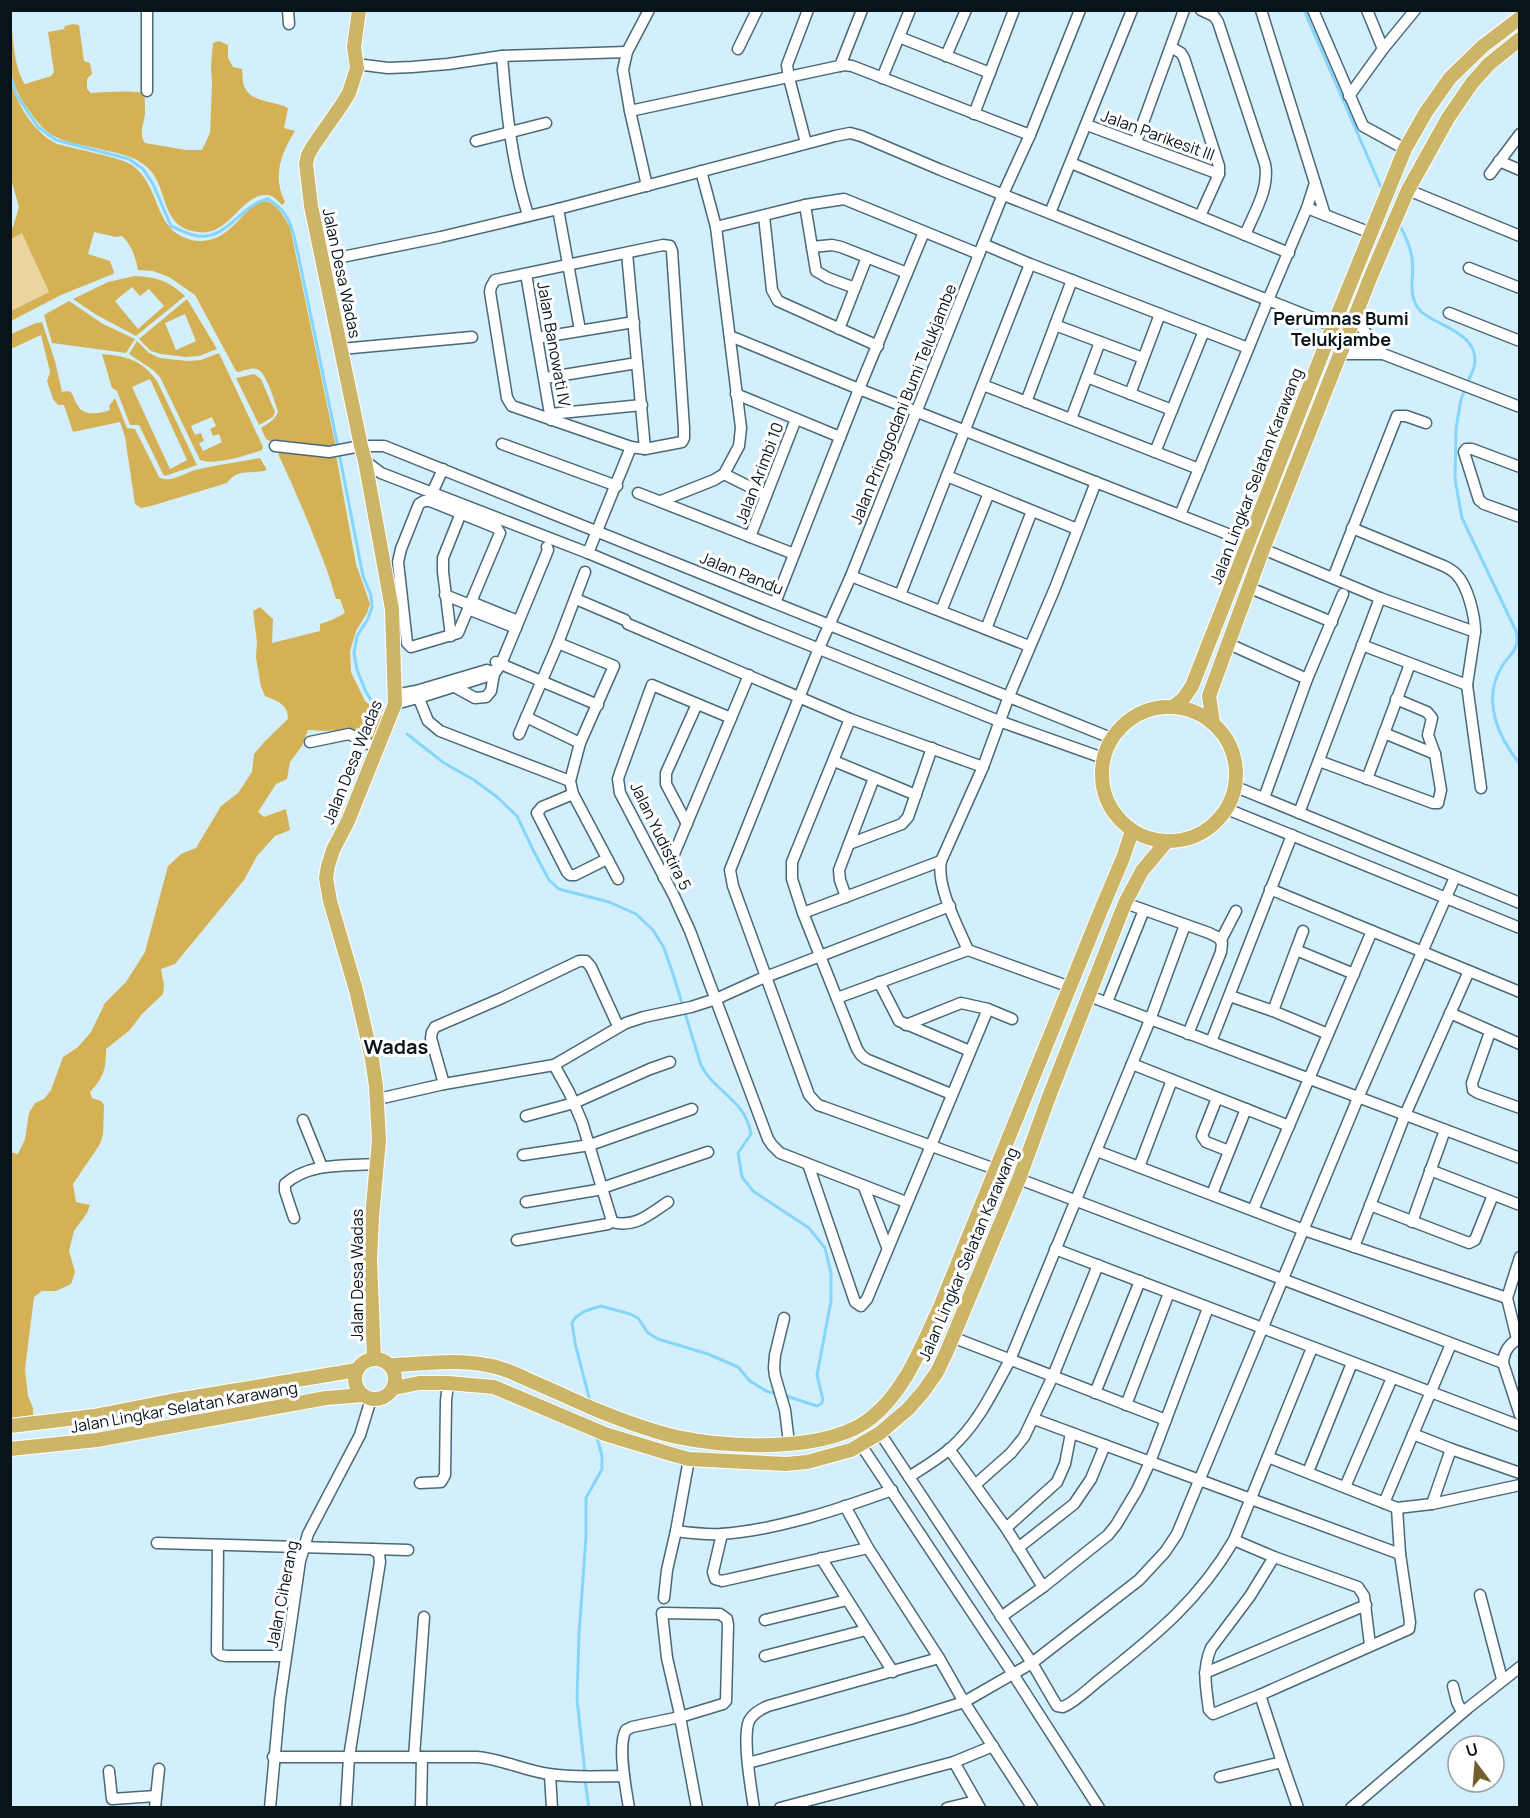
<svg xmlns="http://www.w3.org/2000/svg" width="1530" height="1818" font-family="Manrope,sans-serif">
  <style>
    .green { fill: #ebd49d }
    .forest { fill: #d5b156; fill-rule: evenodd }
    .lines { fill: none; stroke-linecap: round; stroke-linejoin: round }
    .stream { stroke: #85d6fa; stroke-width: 3 }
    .minor-casing { stroke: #4a6876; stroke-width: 13 }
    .major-casing { stroke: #fff; stroke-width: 16 }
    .minor { stroke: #fff; stroke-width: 10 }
    .major { stroke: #cdb567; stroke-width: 14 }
    .labels { text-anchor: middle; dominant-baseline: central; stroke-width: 6; stroke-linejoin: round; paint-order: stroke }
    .street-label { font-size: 16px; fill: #08141a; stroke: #fff }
    .neighbourhood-label { font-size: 18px; font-weight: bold; fill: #08141a; stroke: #fff }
    .quarter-label { font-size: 20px; font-weight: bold; fill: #08141a; stroke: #fff }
  </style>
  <rect width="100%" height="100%" fill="#d4effc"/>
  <path class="green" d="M22,232L49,292L11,311V239Z"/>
  <g class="forest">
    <path d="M10,11C13,31 13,68 25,84L51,76L54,72L48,32L64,29L65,26L73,24L79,25L84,61L90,63L92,74L87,79V89L91,93C109,92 126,90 144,93C145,100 145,107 145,114C144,124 138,133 145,143L186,150H202L210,133L212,83L211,66L213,43L219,41L228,45V58L233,67L242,69C243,75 242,83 245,88C252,103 276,101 288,108L284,128L295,131C281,153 272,177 285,202L282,205C278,201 273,195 267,195C239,194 229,241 192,231C160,224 168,185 147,167C132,154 113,153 96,148C83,145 67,143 56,137C44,131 38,123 30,112C26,106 21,100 18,93C6,68 10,38 10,11Z"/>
    <path d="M10,79C17,104 33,132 57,144C72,148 122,158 132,165C161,186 153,228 188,239C199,243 213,241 223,234C250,216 262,174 290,227L336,448L273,443L266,439L261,428C268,423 276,420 278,411C274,401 267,373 257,369C251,367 243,371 238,372L236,371L195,295L169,277L153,271L138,270C136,258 131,244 122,236L116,237L94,232L88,254L110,261L114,272L113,274L61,295L11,321V311L49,292L22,233L11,239V228L13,227L19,207L11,179Z"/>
    <path d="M135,276C157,277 169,281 185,296L136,336L95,314L73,299L108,282ZM132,287L140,296L149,289L164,306L138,329L115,301Z"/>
    <path d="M187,299L217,349L199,356L186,357L161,354L151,351L139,339ZM185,314L196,341L176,350L165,323Z"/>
    <path d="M69,301L103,324L135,339L126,353L52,343L44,315Z"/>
    <path d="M42,322L55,361L62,392L67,391L71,392C74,397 75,402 78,406C83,416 101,414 110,410L109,406L115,398L127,428L135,429L159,477C170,484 184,473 195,470C216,465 238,462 260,458L267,470C252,475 238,467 227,483L151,506L141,508L135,504L125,437L120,422L73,432L64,405H58L53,399L47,381L50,372L41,335L11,349V334L36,323Z"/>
    <path d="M137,341L149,353L160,358L187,361L201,360L219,353L263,447L262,450C247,455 214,466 200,460L160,377L153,370L129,354ZM212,417L216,426L210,429L213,436L219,434L222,442L203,451L199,443L204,441L201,433L195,435L191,426Z"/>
    <path d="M102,354C127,356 142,360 157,381L197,465L165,476L163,474L139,425H130L117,391L112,388ZM150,379L187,460L170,469L132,387Z"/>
    <path d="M254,374L261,379L275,412L273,417L259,425L236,378Z"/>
    <path d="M278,451L336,455L356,564L370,604L367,613L356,631L350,651L351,672L365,701L384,718L374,741L353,729L326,731L308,730L302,746L290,762L287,779L276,784L258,812L264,817L286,809L290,830L275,836L257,856L244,880L175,964L161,969L164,985L163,994L141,1015L130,1030L106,1049C106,1069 104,1077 90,1092L92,1098L101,1101L104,1105L103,1134L100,1144L73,1184L76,1202L90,1205L87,1213L74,1231L69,1251L75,1272L71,1284L56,1291H42L34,1297L25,1369L28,1396L33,1408V1415L11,1418L10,1152L18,1154L25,1139L29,1113L35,1103L44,1099L51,1090L63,1057L78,1047L91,1032L105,1003L126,982L145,952L168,866L181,854L196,848L221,806L238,793L252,772L254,754L265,741L288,719C288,704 277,701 265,696L261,687L256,658L257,642L253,611L260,607L273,619L272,643L320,631V624L332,620L345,613L340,599H336C333,591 331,581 328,573C313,533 297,494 279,456Z"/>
  </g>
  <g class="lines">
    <g class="stream">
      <path d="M1304,10L1383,192"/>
      <path d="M10,75L16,94L27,111L38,127L56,140L129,159L143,169L153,184L171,226C178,229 186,233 193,235C226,244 239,205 268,199C289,212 292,226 297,249L338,447"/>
      <path d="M1399,224C1405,235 1411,247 1412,259C1415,276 1407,292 1418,308C1422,314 1430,318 1436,321C1455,331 1480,341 1474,367C1473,372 1469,378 1467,384"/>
      <path d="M1465,390L1461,399L1456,429L1455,479L1462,518L1516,631C1521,650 1509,654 1501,668C1482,701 1498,737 1520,764"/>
      <path d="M339,453L363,576L371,595L372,607L368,619L357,636L354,653L357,670L366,692L371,700"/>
      <path d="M407,734L444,763L474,780L497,797L517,816L533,850L549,880L559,889L609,902L636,914L653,930L664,948L673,974L701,1065C714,1092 746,1100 751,1134L738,1153L742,1177L753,1191L809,1228L825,1248L831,1273V1301L817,1375L823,1400L821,1404L817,1406L783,1395"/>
      <path d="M590,1401L575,1343L572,1323L576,1317L585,1311L601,1306L630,1314L638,1318L648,1333L658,1339L708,1354L738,1367L750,1381L766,1391L776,1394"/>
      <path d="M585,1773L577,1699L579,1634L586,1537V1498L602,1469V1456L596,1434"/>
      <path d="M585,1780L589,1808"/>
    </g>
    <g class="minor-casing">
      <g id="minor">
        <path d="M288,10L289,24"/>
        <path d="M1201,10L1214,16L1218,22L1265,164C1270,188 1254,213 1245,235"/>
        <path d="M1261,10L1325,215"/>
        <path d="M1313,10L1363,126L1405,149"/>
        <path d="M1367,10L1383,49"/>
        <path d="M899,37L990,73"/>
        <path d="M1171,47L1181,53L1184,58L1219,166V174L1200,216"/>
        <path d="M738,49L757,10"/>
        <path d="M502,56C506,109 512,164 528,215"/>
        <path d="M946,56L966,10"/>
        <path d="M840,66L862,10"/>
        <path d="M357,68L364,65L388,68L412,67L448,64L502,56L627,52"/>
        <path d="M882,78L910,10"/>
        <path d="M147,91V10"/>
        <path d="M1349,96L1383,49L1415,10"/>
        <path d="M630,111L844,65L852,66L1030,135"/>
        <path d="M974,114L1014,10"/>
        <path d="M1087,125L1219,174"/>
        <path d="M476,141L546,123"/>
        <path d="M1136,142L1184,10"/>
        <path d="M806,143L789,78L787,65L808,10"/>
        <path d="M1499,161L1520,170"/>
        <path d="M1071,163L1289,253"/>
        <path d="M1490,174L1520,134"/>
        <path d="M647,186L630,111L623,70L627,52L649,10"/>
        <path d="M1408,190L1520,236"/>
        <path d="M805,205L816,271L828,278L855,288"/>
        <path d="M1307,208L1371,233"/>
        <path d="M558,209L580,330"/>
        <path d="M1050,213L1132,10"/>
        <path d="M764,216L772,290L778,301L878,346"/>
        <path d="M716,227L805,205L844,199L979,254"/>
        <path d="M983,244L1030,264L1248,348"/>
        <path d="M663,245L670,246L672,251L684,428V438L682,442L645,449L631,447L518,408L512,406L507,398L490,292L491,287L495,280Z"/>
        <path d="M812,247L832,245L841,247L907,273"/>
        <path d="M627,253L645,449"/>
        <path d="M322,261L441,237L558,209L835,136L850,133L861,136L941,170L1333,326"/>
        <path d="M1469,268L1520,288"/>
        <path d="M526,274L551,420"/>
        <path d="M1449,313L1520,341"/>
        <path d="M1354,318L1383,354"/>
        <path d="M1055,325L1143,358"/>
        <path d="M839,329L867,257"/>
        <path d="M730,336L859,389L1248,542"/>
        <path d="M537,338L634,322"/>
        <path d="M341,349L472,337"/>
        <path d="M1340,354H1383L1520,407"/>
        <path d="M1087,377L1172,410"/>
        <path d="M545,378L637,363"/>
        <path d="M983,385L1199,469"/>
        <path d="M736,394L840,437"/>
        <path d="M1130,394L1160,314"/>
        <path d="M1026,402L1072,280"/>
        <path d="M550,414L642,405"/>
        <path d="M1071,419L1100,342"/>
        <path d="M502,444L617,486"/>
        <path d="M275,446L329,452L361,446H384L1111,738"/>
        <path d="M1155,452L1204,331"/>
        <path d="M365,461L381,473L588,553L757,624L999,721L1103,758"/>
        <path d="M1520,467L1472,449H1466L1464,452L1479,500L1484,504L1520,517"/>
        <path d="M724,474L766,495"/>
        <path d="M947,476L1077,529"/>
        <path d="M432,493L443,469"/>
        <path d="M638,493L794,554"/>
        <path d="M424,501H430L497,528L500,533L458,633L411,647L407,643L398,562L401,549L419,504Z"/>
        <path d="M661,501L714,480L724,474L739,446L741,428L716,227L701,171"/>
        <path d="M1180,515L1268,300L1307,208L1315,183"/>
        <path d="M1352,528L1444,566C1448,568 1453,571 1456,574C1468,586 1475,616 1475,632"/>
        <path d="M750,537L796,419"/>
        <path d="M1263,549L1380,598L1475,632L1467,685L1481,788"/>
        <path d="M588,553L631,447"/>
        <path d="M851,576L1029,646"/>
        <path d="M1333,578L1397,416H1406L1426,423"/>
        <path d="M1250,588L1332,622"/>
        <path d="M445,595L470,605"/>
        <path d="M900,595L1030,264"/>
        <path d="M576,599L625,620"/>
        <path d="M471,602L513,619"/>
        <path d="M775,603L859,389L924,232"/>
        <path d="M468,609L516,628"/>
        <path d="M941,611L989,493"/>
        <path d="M628,624L850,719L983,767"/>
        <path d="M986,629L1032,511"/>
        <path d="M451,636L443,572V558L461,513"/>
        <path d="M558,643L614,666L580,743L570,781L573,794L618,879"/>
        <path d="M1229,644L1307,679"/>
        <path d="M1362,645L1467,685"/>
        <path d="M496,662L598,705"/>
        <path d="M456,685L455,687L475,698L486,697L491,691L494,674L492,671"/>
        <path d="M417,694L428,721L440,731L570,781"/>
        <path d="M395,695L416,691L487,670"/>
        <path d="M395,704L418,698L494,674L501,664L548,550L547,547"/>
        <path d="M526,717L580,743"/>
        <path d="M731,718L652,685L620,773L618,779L620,793L674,896L690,931L768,1139L772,1145L780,1153L906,1202"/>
        <path d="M850,719L792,862V879L803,913L857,1049L861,1055L866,1059L951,1094"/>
        <path d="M1384,733L1435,754"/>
        <path d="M519,734L558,643L585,572"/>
        <path d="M310,742L349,734L377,748"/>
        <path d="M834,761L916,795"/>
        <path d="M1319,761L1433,803H1438L1441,790L1435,754L1428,735L1432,718L1427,712L1396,699"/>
        <path d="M1367,779L1410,664"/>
        <path d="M1236,787L1520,903"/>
        <path d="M573,794L542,807L537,813L567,872L570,875H575L607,859"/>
        <path d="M1264,798L1307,679L1343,594"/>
        <path d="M1227,809L1520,928"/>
        <path d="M1299,813L1380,598"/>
        <path d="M687,824L666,784V773L697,704"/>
        <path d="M849,844L902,824L908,817L932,748"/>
        <path d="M664,878L749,675"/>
        <path d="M1270,889L1520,992"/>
        <path d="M846,897L840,880L839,870L874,778"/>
        <path d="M1125,903L1209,933L1219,938L1222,943L1221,952L1188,1034"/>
        <path d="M803,913L941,861"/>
        <path d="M1221,940L1236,911"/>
        <path d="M1296,950L1354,974"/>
        <path d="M879,982L899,1021L970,1051"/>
        <path d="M1070,987L968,950C958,927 936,886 941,861L983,767L1009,696L1055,588L1096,482"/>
        <path d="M1089,996L1520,1158"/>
        <path d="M1230,996L1273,1011L1328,1034"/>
        <path d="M837,998L968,950"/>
        <path d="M1107,1002L1144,910"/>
        <path d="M1273,1011L1303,931"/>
        <path d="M1450,1013L1520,1044"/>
        <path d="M906,1025L961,1003L988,1009L1012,1019"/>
        <path d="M1490,1032L1472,1083L1473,1090L1478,1093L1520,1108"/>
        <path d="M1211,1042L1292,835"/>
        <path d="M1132,1064L1289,1126"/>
        <path d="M444,1084L431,1038L432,1032L435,1027L502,998L579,961H586L591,967L618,1026"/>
        <path d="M1217,1098L1202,1136L1206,1142L1229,1151"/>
        <path d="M378,1099L444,1084L554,1065L626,1023L644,1017L691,1007L716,999L758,980L950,906"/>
        <path d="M526,1116L574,1103L650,1069L670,1062"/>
        <path d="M303,1120L322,1167"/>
        <path d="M1097,1151L1304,1230L1507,1298"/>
        <path d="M523,1155L590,1145L692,1109"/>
        <path d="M808,1164L855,1302L861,1306L867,1299L988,1009"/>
        <path d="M1139,1167L1172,1080"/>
        <path d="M995,1169L824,1107L818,1105L809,1095L733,886L730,870L819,648L851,576L1003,194L1030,135L1080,10"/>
        <path d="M1430,1170L1520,1205"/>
        <path d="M1019,1179L1503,1363"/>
        <path d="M864,1187L887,1247"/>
        <path d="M602,1188L708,1152"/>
        <path d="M1212,1194L1246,1109"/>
        <path d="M526,1202L603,1189"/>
        <path d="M1370,1205L1469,1243L1475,1240L1493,1195"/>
        <path d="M1253,1210L1372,931"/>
        <path d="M294,1218L285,1191V1184C310,1162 346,1166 377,1164"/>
        <path d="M611,1222C636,1228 648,1215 668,1202"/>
        <path d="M1412,1222L1445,1130"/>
        <path d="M517,1240L608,1224L612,1221L582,1122L569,1092L554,1065"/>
        <path d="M1354,1247L1405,1115L1469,971"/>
        <path d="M1055,1249L1520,1426"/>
        <path d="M784,1318L775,1355L774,1368L775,1376L785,1410L789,1443"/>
        <path d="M952,1337L1166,1420"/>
        <path d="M1520,1338C1509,1344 1504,1351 1503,1363L1520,1415"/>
        <path d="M1517,1339L1507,1298L1520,1257"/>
        <path d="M1095,1393L1140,1281"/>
        <path d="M1126,1405L1169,1293"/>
        <path d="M1034,1419L1400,1554"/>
        <path d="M880,1433L1032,1663L1057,1706L1063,1707C1077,1701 1091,1686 1103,1677C1157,1634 1199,1600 1234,1540L1312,1348"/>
        <path d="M1413,1434L1451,1449L1520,1473"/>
        <path d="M861,1445L1013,1674L1099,1808"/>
        <path d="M949,1449L1006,1528L1043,1587"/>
        <path d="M1268,1457L1397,1508L1432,1504L1520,1485"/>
        <path d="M1308,1472L1352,1363"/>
        <path d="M909,1477C923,1468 938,1459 951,1448C978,1424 993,1391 1010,1360L1150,1020L1185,925"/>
        <path d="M420,1483L441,1482L445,1475L446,1401L448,1383"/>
        <path d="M975,1485L1011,1453L1024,1437L1053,1376L1098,1265"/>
        <path d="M1345,1487L1392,1378"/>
        <path d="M1384,1503L1451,1344"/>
        <path d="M1432,1504L1451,1449"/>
        <path d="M845,1506L868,1548L939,1658L964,1702L1032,1807"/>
        <path d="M1006,1528L1057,1482L1065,1464L1071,1433"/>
        <path d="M676,1531C691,1533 707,1535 722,1534C777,1530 840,1509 892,1490"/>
        <path d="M722,1534L713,1572L715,1579L722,1581L868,1548"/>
        <path d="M1234,1540L1274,1557L1358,1587L1364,1596L1370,1645"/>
        <path d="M157,1543L408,1550"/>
        <path d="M218,1545L217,1652L221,1655L226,1656H285"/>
        <path d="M1018,1548L1074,1504L1091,1479L1105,1445"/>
        <path d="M1274,1557L1250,1596L1211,1648C1202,1669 1206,1688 1209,1710L1213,1714L1260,1695L1409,1629L1410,1622L1400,1554L1397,1508"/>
        <path d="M821,1558L893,1672"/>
        <path d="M1480,1595L1502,1679"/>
        <path d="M664,1598L667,1570L676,1531L689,1459"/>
        <path d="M1001,1617L1043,1587L1108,1535L1116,1525L1137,1490L1150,1462L1208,1308"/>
        <path d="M765,1620L847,1600"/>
        <path d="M765,1656L866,1630"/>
        <path d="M1205,1673L1366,1605"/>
        <path d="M1453,1686L1457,1702L1462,1712"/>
        <path d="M1260,1695L1282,1762"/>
        <path d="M273,1757H477C502,1759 525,1771 549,1774C573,1778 600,1776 624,1776"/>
        <path d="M414,1757L424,1617"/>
        <path d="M954,1762L980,1808"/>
        <path d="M748,1763L910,1719L964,1702L1032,1663L1139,1580L1165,1552L1177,1534L1358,1098L1455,877"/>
        <path d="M109,1771L112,1799L156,1796"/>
        <path d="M550,1775L552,1808"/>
        <path d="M1220,1777L1282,1762L1298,1808"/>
        <path d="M155,1808L159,1769"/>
        <path d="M270,1808L280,1699L300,1561L308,1534L360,1435L371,1399"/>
        <path d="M346,1808L349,1757L380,1562L379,1554L372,1549"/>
        <path d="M421,1808L422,1757"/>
        <path d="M629,1808C626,1789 617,1745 626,1730L632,1727L680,1717L723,1704L726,1701L728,1625L727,1619L720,1614L662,1613L667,1658L679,1710L680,1717L697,1808"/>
        <path d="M754,1808C751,1788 742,1738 749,1721C753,1713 761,1709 768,1706L939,1658"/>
        <path d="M780,1808L954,1762L993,1746"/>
        <path d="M947,1808L976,1801"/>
        <path d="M1351,1808L1468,1708L1520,1667"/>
      </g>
    </g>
    <g class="major-casing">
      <g id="major">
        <path d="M359,10L354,47L357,68L349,93L341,106L313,146L308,155L306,164L311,206L361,446L365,461L392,609L395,704L348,821L333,850L328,866L326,878L330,901L356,990L372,1059L376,1086L379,1140L372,1217L370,1261L374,1358"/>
        <path d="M1174,706L1183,699L1192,686L1333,326L1405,149L1426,112L1450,78L1483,46L1520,18"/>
        <circle cx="1169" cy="774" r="67"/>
        <path d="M1213,722L1209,696L1263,549L1371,276L1408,190L1448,118L1472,83L1489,64L1520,39"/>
        <circle cx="375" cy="1379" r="20"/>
        <path d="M391,1365C422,1364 455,1359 486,1365C502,1367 518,1375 533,1382C555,1391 577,1402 599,1411C624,1421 650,1431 677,1437C730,1448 827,1453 871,1418C906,1390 922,1345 940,1307L1101,910L1123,858L1132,831"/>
        <path d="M394,1388L419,1383H448L494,1387L605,1434L674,1455L689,1459L786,1464L807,1462L851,1450L880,1433L908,1409L923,1392L937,1372L947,1351L1019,1179L1050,1094L1125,903L1142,871L1166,842"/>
        <path d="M10,1426L94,1416L170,1401L357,1370"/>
        <path d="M10,1449L97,1440L326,1398L363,1395"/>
      </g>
    </g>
    <use href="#minor" class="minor"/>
    <use href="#major" class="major"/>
  </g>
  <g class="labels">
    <g class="street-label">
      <text transform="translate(1158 135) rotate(20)">Jalan Parikesit III</text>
      <text transform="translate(342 273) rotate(78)">Jalan Desa Wadas</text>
      <text transform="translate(554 344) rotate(80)">Jalan Banowati IV</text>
      <text transform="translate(903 404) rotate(-68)">Jalan Pringgodani Bumi Telukjambe</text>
      <text transform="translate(759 473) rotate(-69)">Jalan Arimbi 10</text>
      <text transform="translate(1256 476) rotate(-69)">Jalan Lingkar Selatan Karawang</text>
      <text transform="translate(742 573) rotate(22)">Jalan Pandu</text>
      <text transform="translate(352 762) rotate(-68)">Jalan Desa Wadas</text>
      <text transform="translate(661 836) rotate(64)">Jalan Yudistira 5</text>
      <text transform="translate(968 1254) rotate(-67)">Jalan Lingkar Selatan Karawang</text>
      <text transform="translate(357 1275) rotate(-90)">Jalan Desa Wadas</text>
      <text transform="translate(184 1407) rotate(-10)">Jalan Lingkar Selatan Karawang</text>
      <text transform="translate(282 1594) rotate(-79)">Jalan Ciherang</text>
    </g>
    <g class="neighbourhood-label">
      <text x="1341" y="318">Perumnas Bumi<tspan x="1341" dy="21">Telukjambe</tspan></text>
    </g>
    <g class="quarter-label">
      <text x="396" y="1046">Wadas</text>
    </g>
  </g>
  <rect width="1530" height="1818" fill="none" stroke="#08141a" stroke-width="24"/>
  <g transform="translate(1476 1764) rotate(344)"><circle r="28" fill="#ffffff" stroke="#9ca1a3" stroke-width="1.5"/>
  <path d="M0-4.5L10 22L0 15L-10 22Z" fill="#735f2e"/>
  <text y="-9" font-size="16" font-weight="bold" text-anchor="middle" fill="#08141a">U</text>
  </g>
</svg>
